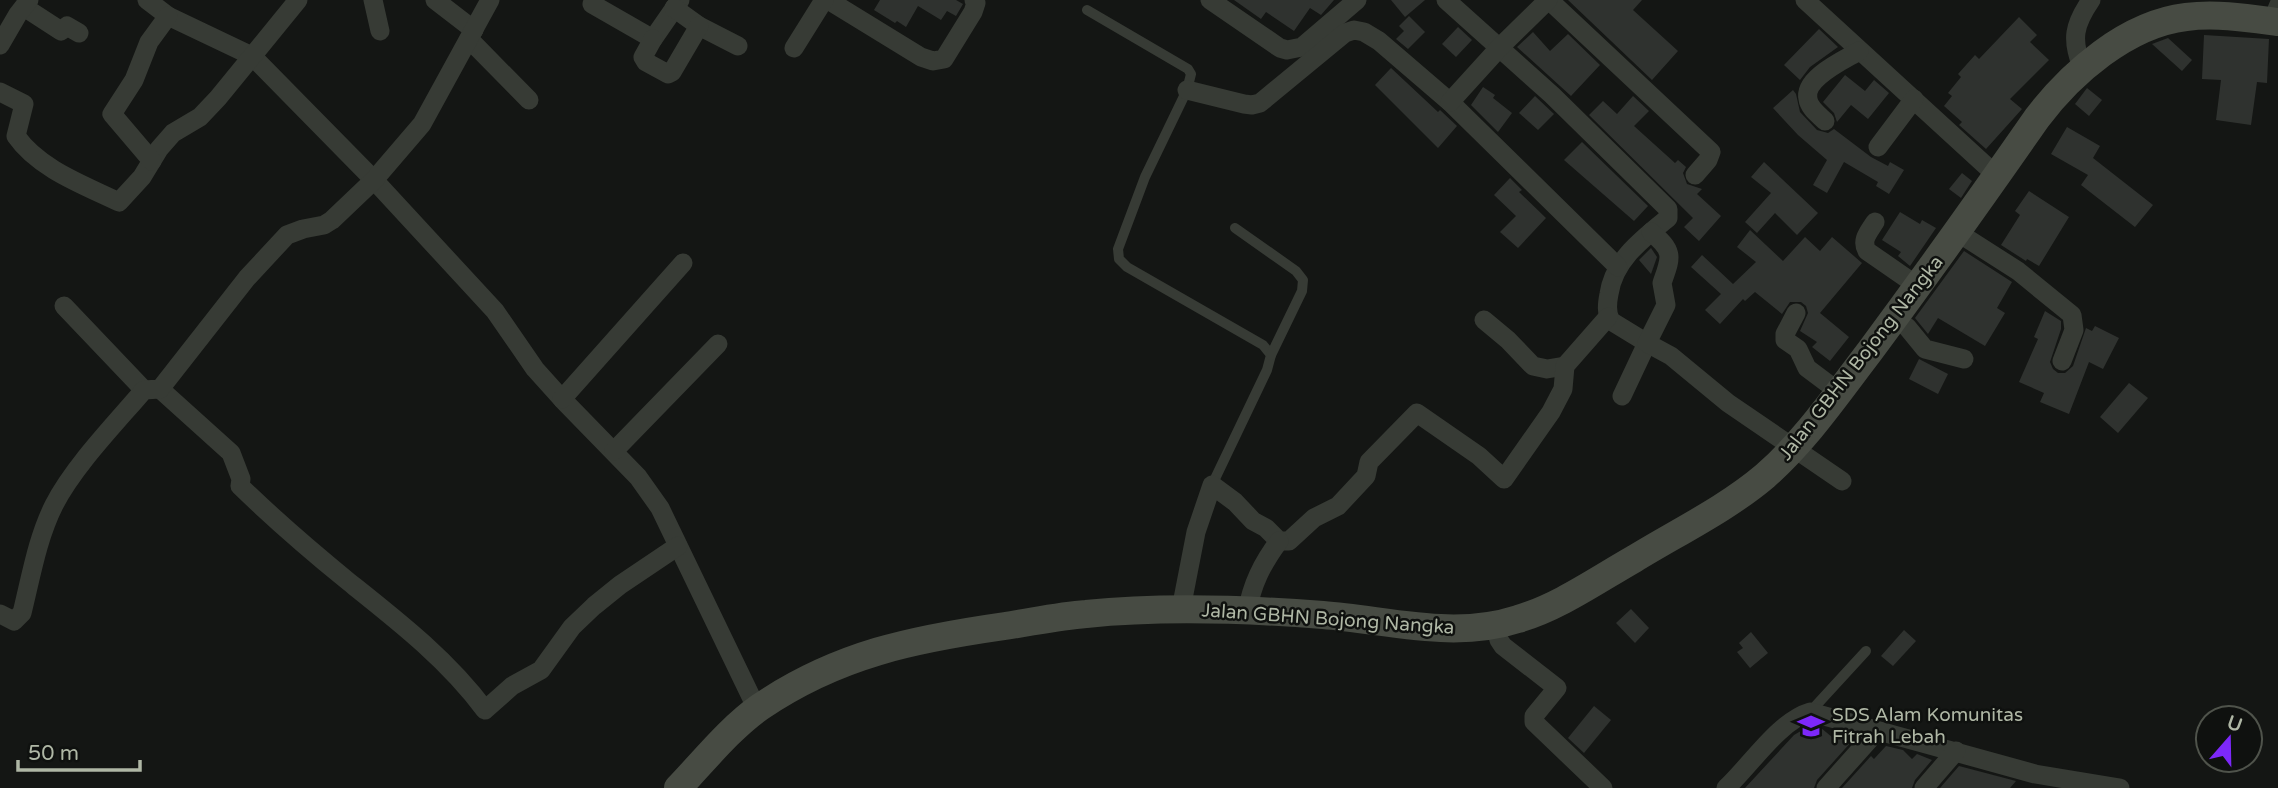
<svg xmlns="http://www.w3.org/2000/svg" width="2278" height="788" font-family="'Varela Round',sans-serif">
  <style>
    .building { fill: #2f322f }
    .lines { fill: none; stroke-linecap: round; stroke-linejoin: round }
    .lane { stroke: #373b35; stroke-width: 10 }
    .street { stroke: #373b35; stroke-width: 19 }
    .secondary { stroke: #474b43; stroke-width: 28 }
    .labels { text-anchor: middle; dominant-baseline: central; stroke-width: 5; stroke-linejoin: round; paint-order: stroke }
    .street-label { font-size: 19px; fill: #afb7a5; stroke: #0f110f }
    .poi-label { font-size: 19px; fill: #afb7a5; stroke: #0f110f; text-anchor: start }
  </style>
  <rect width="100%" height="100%" fill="#141614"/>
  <g class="building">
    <path d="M880,0H956L963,4L956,16L947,11L941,20L918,6L906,27L897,21L895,23L874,10Z"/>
    <path d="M1234,0H1334L1321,15L1310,8L1294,31L1266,12L1261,19Z"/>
    <path d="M1391,0H1425L1405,17Z"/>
    <path d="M1568,0H1642L1633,10L1678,51L1652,80Z"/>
    <path d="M1409,16L1425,32L1408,49L1396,39L1404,31L1399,26Z"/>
    <path d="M2019,17L2037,35L2030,42L2049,60L2010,99L2022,109L1986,149L1959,125L1962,122L1944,106L1952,96L1948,93L1961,77L1958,74L1975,55L1979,59Z"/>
    <path d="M1458,27L1472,40L1456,57L1442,44Z"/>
    <path d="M1819,29L1838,47L1810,67L1800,80L1784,65Z"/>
    <path d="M1533,32L1550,51L1568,34L1600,65L1571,96L1517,47Z"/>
    <path d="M2204,35L2269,39L2267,83L2257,82L2251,125L2216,120L2221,80L2202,79Z"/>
    <path d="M2168,38L2192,60L2182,71L2152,44Z"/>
    <path d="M1391,68L1438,112L1440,110L1457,126L1438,148L1375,85Z"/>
    <path d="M1845,75L1865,91L1874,80L1889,93L1868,119L1851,105L1837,122L1834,113L1823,102Z"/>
    <path d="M1483,87L1495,95L1493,98L1512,113L1498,132L1471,105Z"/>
    <path d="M2087,88L2102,100L2089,116L2075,104Z"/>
    <path d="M1793,90L1796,94L1800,112L1817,130L1828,133L1834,129L1871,157L1888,166L1890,162L1904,170L1889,194L1876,186L1878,182L1844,162L1827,193L1813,185L1827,160L1798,135L1773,108Z"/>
    <path d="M1535,96L1554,114L1538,130L1519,113Z"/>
    <path d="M1633,96L1649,111L1634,126L1675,163L1678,160L1686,167L1683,173L1687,184L1702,189L1697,194L1721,216L1699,241L1684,227L1693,218L1589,115L1603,101L1617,114Z"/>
    <path d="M2067,127L2100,146L2093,158L2153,205L2135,227L2081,185L2088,175L2051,154Z"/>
    <path d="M1582,142L1648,206L1634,221L1564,160Z"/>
    <path d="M1764,162L1818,213L1797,235L1775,213L1757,233L1745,222L1771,193L1751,177Z"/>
    <path d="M1962,173L1972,181L1961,198L1949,189Z"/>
    <path d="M1510,178L1522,190L1519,192L1546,218L1518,248L1500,232L1516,216L1494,195Z"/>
    <path d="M2029,191L2069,217L2039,266L2027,259L2026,261L2001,245L2020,215L2015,211Z"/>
    <path d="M1900,212L1920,224L1922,220L1936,228L1910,266L1898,256L1901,252L1882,240Z"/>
    <path d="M1750,230L1783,261L1805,237L1820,251L1832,237L1862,263L1820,313L1849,337L1830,361L1812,347L1817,342L1800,331L1808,313L1806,306L1801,302H1790L1782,314L1755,292L1745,301L1743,299L1720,324L1705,310L1721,294L1691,267L1702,255L1733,284L1756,262L1737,247Z"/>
    <path d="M1651,248L1657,257L1651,274L1639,260Z"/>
    <path d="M1964,251L2012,282L1997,308L2005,313L1985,346L1938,318L1928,334L1915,318Z"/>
    <path d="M2045,311L2061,321V329L2050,362L2053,369L2058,373H2065L2073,366L2086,328L2092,331L2095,326L2119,338L2103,369L2089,362L2069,414L2040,402L2044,393L2019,382L2038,339L2034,337Z"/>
    <path d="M1919,359L1948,374L1938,394L1909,379Z"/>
    <path d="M2129,383L2148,398L2118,433L2100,417Z"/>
    <path d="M1631,609L1649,628L1635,643L1616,623Z"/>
    <path d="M1904,630L1916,641L1893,666L1881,656Z"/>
    <path d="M1751,632L1768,653L1750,668L1737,652L1743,648L1739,643Z"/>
    <path d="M1594,706L1611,720L1584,753L1568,738Z"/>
    <path d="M1811,725L1821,728L1832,737L1836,732L1847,735L1853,740L1817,780L1814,788H1745L1794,735Z"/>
    <path d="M1886,746L1903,750L1912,759L1917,754L1932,760L1915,780L1912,788H1842L1871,756L1874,759Z"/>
    <path d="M1959,766L2016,781L2010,788H1940Z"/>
  </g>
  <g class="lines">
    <g class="lane">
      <path d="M1087,10L1188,69L1191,74L1187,90L1145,177L1118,249L1119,259L1127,267L1263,345L1271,355L1267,370L1212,485"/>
      <path d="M2268,19L2276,0"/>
      <path d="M1235,228L1296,271L1303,280L1302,291L1271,355"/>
      <path d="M1810,712L1866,651"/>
    </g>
    <g class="street">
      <path d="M147,0L168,16L252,56L374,180L495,311L535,369L562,399L638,477L660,508L757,709"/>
      <path d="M373,0L380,31"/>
      <path d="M435,0L474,30"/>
      <path d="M828,0L921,57L933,61L944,59L973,12L976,3L974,0"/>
      <path d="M1210,0L1280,48L1287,50L1302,47L1357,0"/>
      <path d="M1446,0L1552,95L1668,209V218C1642,239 1614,260 1609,294C1607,304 1606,313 1611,321L1647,343L1622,396"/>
      <path d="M1549,0L1711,152L1708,160L1695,175"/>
      <path d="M1805,0L1996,175"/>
      <path d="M592,4L653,39L680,0"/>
      <path d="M24,7L61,31L67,26L79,33"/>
      <path d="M674,8L699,26L738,46"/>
      <path d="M469,39L529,100"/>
      <path d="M653,39L643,57L646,62L668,74L672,72L699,26"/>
      <path d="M0,45L18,14L29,0"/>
      <path d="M794,48L824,0"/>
      <path d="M2082,67C2071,39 2074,25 2091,0"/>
      <path d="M1187,90L1244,104L1252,105L1260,103L1345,33L1354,30L1364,32L1379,41L1450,102L1618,267"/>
      <path d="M0,92L24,104L16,136C39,169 84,185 119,202L142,177L159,149L173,133L200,117L218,98L298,0"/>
      <path d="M1450,102L1500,47L1548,0"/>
      <path d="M1825,121C1819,115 1809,108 1808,99C1803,78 1844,60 1859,51"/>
      <path d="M1878,147L1914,99"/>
      <path d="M152,161L112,114L134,80L149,42L168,16"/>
      <path d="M1875,222C1868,233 1861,240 1867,251L1919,287"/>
      <path d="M1651,232C1675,252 1671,257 1662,283L1666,305L1647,343L1671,356L1728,403L1842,481"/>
      <path d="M1957,232L2018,271L2072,315L2074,330L2062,361"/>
      <path d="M64,306L144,390"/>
      <path d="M1796,313L1785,334V340L1798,349L1807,368L1839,392"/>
      <path d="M1894,319L1907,327L1925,349L1964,359"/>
      <path d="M1484,320L1508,340L1533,366L1547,369L1565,366"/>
      <path d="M160,389L231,453L241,479L240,486C275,520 311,551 349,582C398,621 448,660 485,710L512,686L541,670L572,627L594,606L620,585L678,546"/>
      <path d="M562,399L683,263"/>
      <path d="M614,451L718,344"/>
      <path d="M1181,609L1196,532L1212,485L1235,502L1253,521L1266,528L1279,541H1289L1314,518L1338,506L1366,476L1369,462L1417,413L1479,456L1504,479L1551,412L1563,389L1565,366L1608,317"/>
      <path d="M1247,612C1252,584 1262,564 1279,541"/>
      <path d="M0,614L14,621L22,613C31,577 37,539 54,505C74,466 115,424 144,390L160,389L247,278L287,235L303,229L324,225L332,220L374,180L422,124L490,0"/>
      <path d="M1495,626L1499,640L1503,646L1557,688L1534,716V722L1603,788"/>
      <path d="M1726,788C1750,766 1779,721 1810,712L2035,774L2120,788"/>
      <path d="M1826,788L1877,731"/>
      <path d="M1924,788L1956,751"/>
    </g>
    <path class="secondary" d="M678,788C704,761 729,729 760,707C838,654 914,639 1005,626C1032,622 1059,616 1086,614C1164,606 1245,609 1323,615C1388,620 1454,640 1518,619C1559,607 1597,580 1634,559C1678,532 1726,509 1765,476C1806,440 1837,394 1870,351C1927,274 1982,197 2037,118C2071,73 2127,24 2186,17C2216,13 2248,18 2278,22"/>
  </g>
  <defs>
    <g id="school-bare" transform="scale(2.1)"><path d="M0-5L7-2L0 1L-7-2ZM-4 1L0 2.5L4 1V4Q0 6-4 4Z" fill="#7d28fa" stroke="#0f110f" stroke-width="2.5" paint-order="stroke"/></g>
  </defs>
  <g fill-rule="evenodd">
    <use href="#school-bare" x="1811" y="726"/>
  </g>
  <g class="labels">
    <g class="street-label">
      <text transform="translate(1861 358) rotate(-52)">Jalan GBHN Bojong Nangka</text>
      <text transform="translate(1328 619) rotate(4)">Jalan GBHN Bojong Nangka</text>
    </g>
    <g class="poi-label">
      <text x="1832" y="715">SDS Alam Komunitas<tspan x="1832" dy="22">Fitrah Lebah</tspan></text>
    </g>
  </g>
  <g transform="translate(2229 739) rotate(20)"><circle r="33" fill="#0f110f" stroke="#4f534b" stroke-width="2"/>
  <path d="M0-5L12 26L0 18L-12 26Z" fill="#7d28fa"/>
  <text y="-10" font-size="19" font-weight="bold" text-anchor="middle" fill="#afb7a5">U</text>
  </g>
  <path d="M18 760v10h122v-10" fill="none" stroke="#afb7a5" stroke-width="3.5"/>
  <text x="28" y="760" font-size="21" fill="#afb7a5" stroke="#0f110f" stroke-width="5" paint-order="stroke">50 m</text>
</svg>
